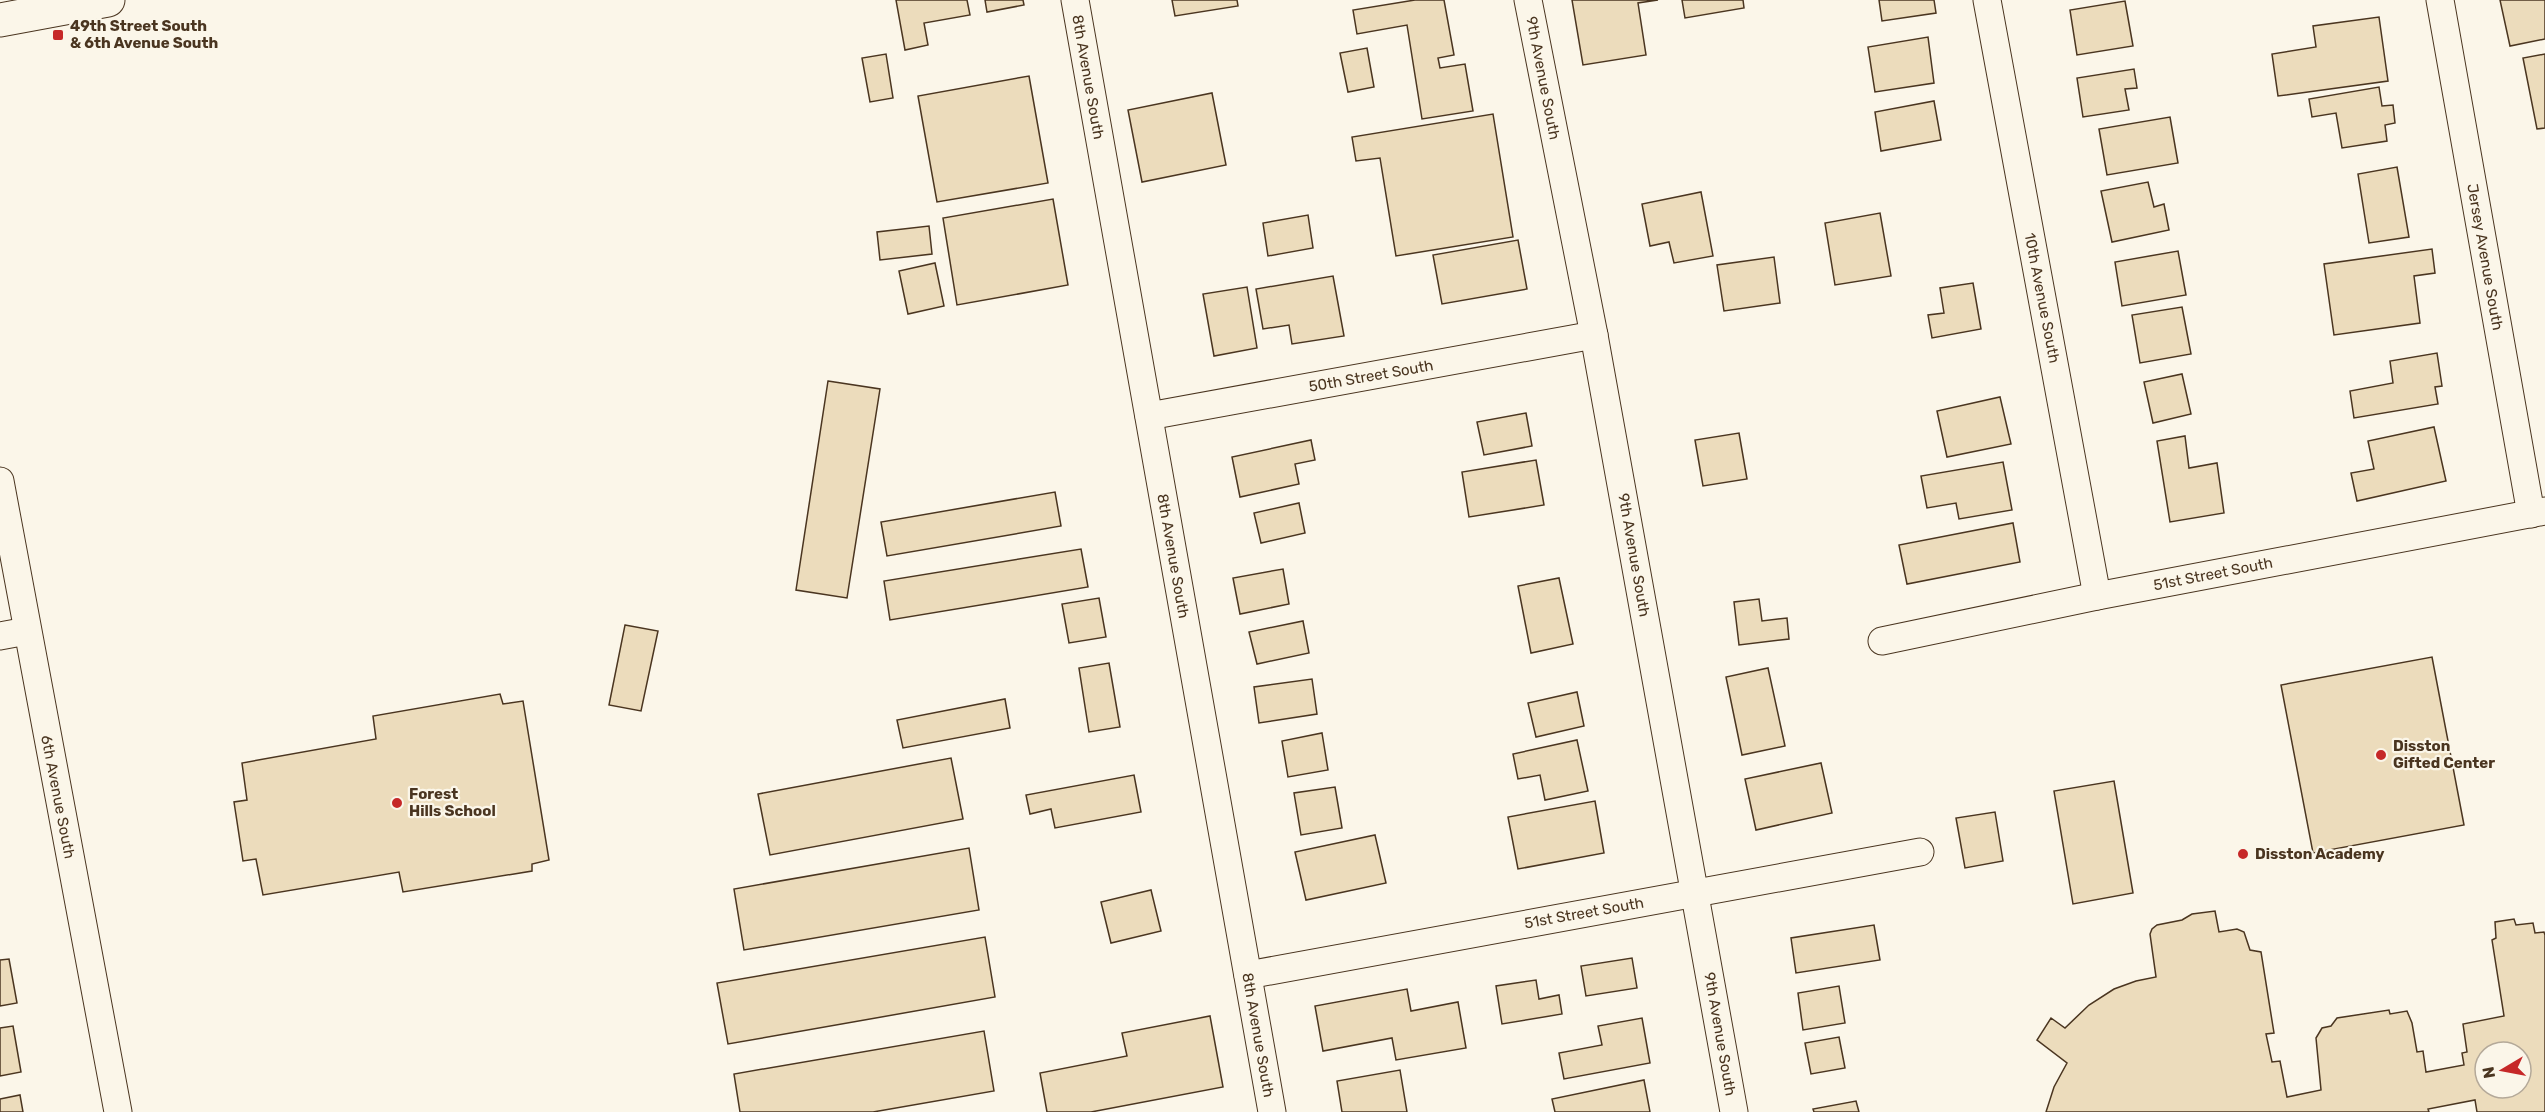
<svg xmlns="http://www.w3.org/2000/svg" width="2545" height="1112" font-family="Rubik,sans-serif">
  <style>
    .building { fill: #ecdcbc; stroke: #4a3520; stroke-width: 1.5; fill-rule: evenodd }
    .lines { fill: none; stroke-linecap: round; stroke-linejoin: round }
    .street-casing { stroke: #4a3520; stroke-width: 29 }
    .secondary-casing { stroke: #4a3520; stroke-width: 35 }
    .street { stroke: #fbf6e9; stroke-width: 27 }
    .secondary { stroke: #fbf6e9; stroke-width: 33 }
    .poi-dot { fill: #c62828; stroke: #fbf6e9; stroke-width: 2 }
    .labels { text-anchor: middle; dominant-baseline: central; stroke-width: 4.5; stroke-linejoin: round; paint-order: stroke }
    .poi-label { font-size: 15px; font-weight: bold; fill: #4a3520; stroke: #fbf6e9; text-anchor: start }
    .street-label { font-size: 15px; fill: #4a3520; stroke: #fbf6e9 }
  </style>
  <rect width="100%" height="100%" fill="#fbf6e9"/>
  <g class="building">
    <path d="M896,0H967L970,15L924,23L928,45L905,50Z"/>
    <path d="M985,0H1023L1024,5L987,12Z"/>
    <path d="M1172,0H1237L1238,6L1175,16Z"/>
    <path d="M1415,0H1444L1454,55L1438,58L1440,68L1465,64L1473,111L1422,119L1407,25L1357,34L1353,10Z"/>
    <path d="M1572,0H1658L1638,3L1646,55L1583,65Z"/>
    <path d="M1682,0H1743L1744,8L1685,18Z"/>
    <path d="M1879,0H1934L1936,13L1882,21Z"/>
    <path d="M2500,0H2545V39L2510,46Z"/>
    <path d="M2125,1L2133,46L2077,55L2070,10Z"/>
    <path d="M2379,17L2388,81L2278,96L2272,54L2316,47L2313,26Z"/>
    <path d="M1928,37L1934,83L1875,92L1868,47Z"/>
    <path d="M1367,48L1374,87L1348,92L1340,53Z"/>
    <path d="M886,54L893,98L870,102L862,58Z"/>
    <path d="M2545,54V128L2537,129L2523,58Z"/>
    <path d="M2134,69L2137,88L2125,89L2129,110L2083,117L2077,78Z"/>
    <path d="M1029,76L1048,183L937,202L918,96Z"/>
    <path d="M2379,87L2382,106L2393,105L2395,123L2385,125L2387,141L2342,148L2336,113L2312,117L2309,99Z"/>
    <path d="M1212,93L1226,165L1142,182L1128,110Z"/>
    <path d="M1934,101L1941,140L1881,151L1875,112Z"/>
    <path d="M1493,114L1513,237L1396,256L1380,158L1356,161L1352,137Z"/>
    <path d="M2170,117L2178,163L2107,175L2099,129Z"/>
    <path d="M2397,167L2409,237L2369,243L2358,174Z"/>
    <path d="M2148,182L2154,207L2164,204L2169,230L2112,242L2101,191Z"/>
    <path d="M1701,192L1713,256L1674,263L1669,242L1650,246L1642,204Z"/>
    <path d="M1053,199L1068,285L957,305L943,218Z"/>
    <path d="M1880,213L1891,276L1835,285L1825,223Z"/>
    <path d="M1308,215L1313,248L1268,256L1263,223Z"/>
    <path d="M929,226L932,254L880,260L877,232Z"/>
    <path d="M1518,240L1527,289L1442,304L1433,255Z"/>
    <path d="M2432,249L2435,273L2414,276L2420,323L2334,335L2324,264Z"/>
    <path d="M2178,251L2186,295L2122,306L2115,262Z"/>
    <path d="M1774,257L1780,303L1724,311L1717,265Z"/>
    <path d="M935,263L944,306L908,314L899,271Z"/>
    <path d="M1333,276L1344,336L1292,344L1289,325L1263,329L1256,289Z"/>
    <path d="M1973,283L1981,329L1932,338L1928,315L1944,313L1940,288Z"/>
    <path d="M1247,287L1257,348L1214,356L1203,294Z"/>
    <path d="M2182,307L2191,354L2140,363L2132,315Z"/>
    <path d="M2437,353L2442,386L2435,387L2438,404L2354,418L2350,391L2393,383L2390,361Z"/>
    <path d="M2182,374L2191,414L2153,423L2144,382Z"/>
    <path d="M828,381L880,389L847,598L796,590Z"/>
    <path d="M2000,397L2011,444L1947,457L1937,411Z"/>
    <path d="M1526,413L1532,446L1484,455L1477,422Z"/>
    <path d="M2434,427L2446,481L2357,501L2351,473L2374,469L2368,441Z"/>
    <path d="M1739,433L1747,479L1703,486L1695,440Z"/>
    <path d="M2185,436L2189,468L2217,463L2224,513L2170,522L2157,441Z"/>
    <path d="M1311,440L1315,460L1295,464L1299,484L1240,497L1232,457Z"/>
    <path d="M1536,460L1544,505L1469,517L1462,472Z"/>
    <path d="M2003,462L2012,510L1959,519L1956,503L1927,508L1921,476Z"/>
    <path d="M1055,492L1061,526L887,556L881,522Z"/>
    <path d="M1299,503L1305,533L1261,543L1254,513Z"/>
    <path d="M2013,523L2020,562L1907,584L1899,545Z"/>
    <path d="M1081,549L1088,587L890,620L884,581Z"/>
    <path d="M1283,569L1289,604L1240,614L1233,578Z"/>
    <path d="M1559,578L1573,644L1531,653L1518,586Z"/>
    <path d="M1099,598L1106,637L1069,643L1062,604Z"/>
    <path d="M1759,599L1762,621L1787,618L1789,639L1739,645L1734,602Z"/>
    <path d="M1303,621L1309,653L1257,664L1249,632Z"/>
    <path d="M625,625L658,631L641,711L609,705Z"/>
    <path d="M2432,657L2464,825L2313,853L2281,685Z"/>
    <path d="M1109,663L1120,727L1089,732L1079,668Z"/>
    <path d="M1768,668L1785,746L1742,755L1726,677Z"/>
    <path d="M1312,679L1317,714L1259,723L1254,687Z"/>
    <path d="M1577,692L1584,726L1536,737L1528,703Z"/>
    <path d="M500,694L503,704L523,701L549,860L532,864V871L403,892L399,872L263,895L256,859L243,861L234,802L247,800L242,763L376,739L373,716Z"/>
    <path d="M1005,699L1010,728L903,748L897,720Z"/>
    <path d="M1322,733L1328,770L1288,777L1282,741Z"/>
    <path d="M1577,740L1588,791L1545,800L1540,775L1518,779L1513,754Z"/>
    <path d="M951,758L963,819L770,855L758,794Z"/>
    <path d="M1821,763L1832,813L1756,830L1745,779Z"/>
    <path d="M1134,775L1141,812L1055,828L1051,809L1030,814L1026,795Z"/>
    <path d="M2114,781L2133,893L2073,904L2054,791Z"/>
    <path d="M1335,787L1342,828L1301,835L1294,793Z"/>
    <path d="M1595,801L1604,853L1518,869L1508,817Z"/>
    <path d="M1995,812L2003,861L1965,868L1956,818Z"/>
    <path d="M1375,835L1386,883L1306,900L1295,852Z"/>
    <path d="M969,848L979,910L744,950L734,889Z"/>
    <path d="M1151,890L1161,931L1111,943L1101,902Z"/>
    <path d="M2215,911L2219,932L2237,929L2244,932L2250,950L2261,952L2274,1033L2266,1034L2272,1062L2280,1061L2287,1097L2321,1090L2316,1038L2322,1028L2331,1026L2337,1018L2389,1010L2390,1014L2407,1011L2412,1023L2417,1052L2423,1051L2426,1072L2464,1065L2462,1053L2467,1052L2463,1024L2504,1016L2492,940L2496,938L2495,922L2514,919L2516,925L2533,923L2535,933L2544,932L2545,935V1112H2477L2475,1100L2428,1109L2429,1112H2046L2054,1087L2067,1063L2037,1040L2051,1018L2065,1028L2089,1005L2114,989L2136,981L2156,977L2150,934L2152,929L2157,925L2182,920L2192,914ZM2485,1052H2521V1088H2485Z"/>
    <path d="M1874,925L1880,960L1796,973L1791,938Z"/>
    <path d="M985,937L995,997L728,1044L717,983Z"/>
    <path d="M1632,958L1637,988L1586,996L1581,966Z"/>
    <path d="M9,959L17,1003L0,1006V960Z"/>
    <path d="M1536,980L1539,999L1559,995L1562,1014L1502,1024L1496,986Z"/>
    <path d="M1839,986L1845,1023L1803,1030L1798,993Z"/>
    <path d="M1407,989L1411,1011L1458,1002L1466,1048L1396,1060L1392,1038L1323,1051L1315,1006Z"/>
    <path d="M1210,1016L1223,1087L1091,1112H1047L1040,1073L1127,1056L1122,1033Z"/>
    <path d="M1642,1018L1650,1063L1564,1079L1559,1053L1602,1045L1598,1026Z"/>
    <path d="M13,1026L21,1072L0,1076V1028Z"/>
    <path d="M984,1031L994,1091L873,1112H740L734,1074Z"/>
    <path d="M1839,1037L1845,1068L1811,1074L1805,1043Z"/>
    <path d="M1400,1070L1407,1112H1342L1337,1081Z"/>
    <path d="M1644,1080L1650,1112H1555L1552,1099Z"/>
    <path d="M20,1095L23,1112H0V1099Z"/>
    <path d="M1856,1101L1859,1112H1814L1813,1109Z"/>
  </g>
  <g class="lines">
    <g class="street-casing">
      <g id="street">
        <path d="M1075,0L1272,1112"/>
        <path d="M1528,0L1594,335L1734,1112"/>
        <path d="M1987,0L2097,596"/>
        <path d="M2440,0L2531,514"/>
        <path d="M1149,416L1594,335"/>
        <path d="M0,481L118,1112"/>
        <path d="M0,636L27,631"/>
        <path d="M1882,641L2097,596L2545,511"/>
        <path d="M1248,975L1920,852"/>
      </g>
    </g>
    <g class="secondary-casing">
      <path id="secondary" d="M0,20L108,0"/>
    </g>
    <use href="#street" class="street"/>
    <use href="#secondary" class="secondary"/>
  </g>
  <g class="poi-dot">
    <rect x="52" y="29" width="12" height="12" rx="3"/>
    <circle cx="2381" cy="755" r="6"/>
    <circle cx="397" cy="803" r="6"/>
    <circle cx="2243" cy="854" r="6"/>
  </g>
  <g class="labels">
    <g class="poi-label">
      <text x="70" y="26">49th Street South<tspan x="70" dy="17">&amp; 6th Avenue South</tspan></text>
      <text x="2393" y="746">Disston<tspan x="2393" dy="17">Gifted Center</tspan></text>
      <text x="409" y="794">Forest<tspan x="409" dy="17">Hills School</tspan></text>
      <text x="2255" y="854">Disston Academy</text>
    </g>
    <g class="street-label">
      <text transform="translate(1088 77) rotate(80)">8th Avenue South</text>
      <text transform="translate(1543 78) rotate(79)">9th Avenue South</text>
      <text transform="translate(2485 257) rotate(80)">Jersey Avenue South</text>
      <text transform="translate(2042 298) rotate(79)">10th Avenue South</text>
      <text transform="translate(1371 376) rotate(-10)">50th Street South</text>
      <text transform="translate(1634 555) rotate(80)">9th Avenue South</text>
      <text transform="translate(1173 556) rotate(80)">8th Avenue South</text>
      <text transform="translate(2213 574) rotate(-11)">51st Street South</text>
      <text transform="translate(58 797) rotate(79)">6th Avenue South</text>
      <text transform="translate(1584 913) rotate(-10)">51st Street South</text>
      <text transform="translate(1720 1034) rotate(80)">9th Avenue South</text>
      <text transform="translate(1258 1035) rotate(80)">8th Avenue South</text>
    </g>
  </g>
  <g transform="translate(2503 1070) rotate(260)"><circle r="28" fill="#fbf6e9" stroke="#b4a999" stroke-width="1.5"/>
  <path d="M0-4.5L10 22L0 15L-10 22Z" fill="#c62828"/>
  <text y="-9" font-size="16" font-weight="bold" text-anchor="middle" fill="#4a3520">N</text>
  </g>
</svg>
